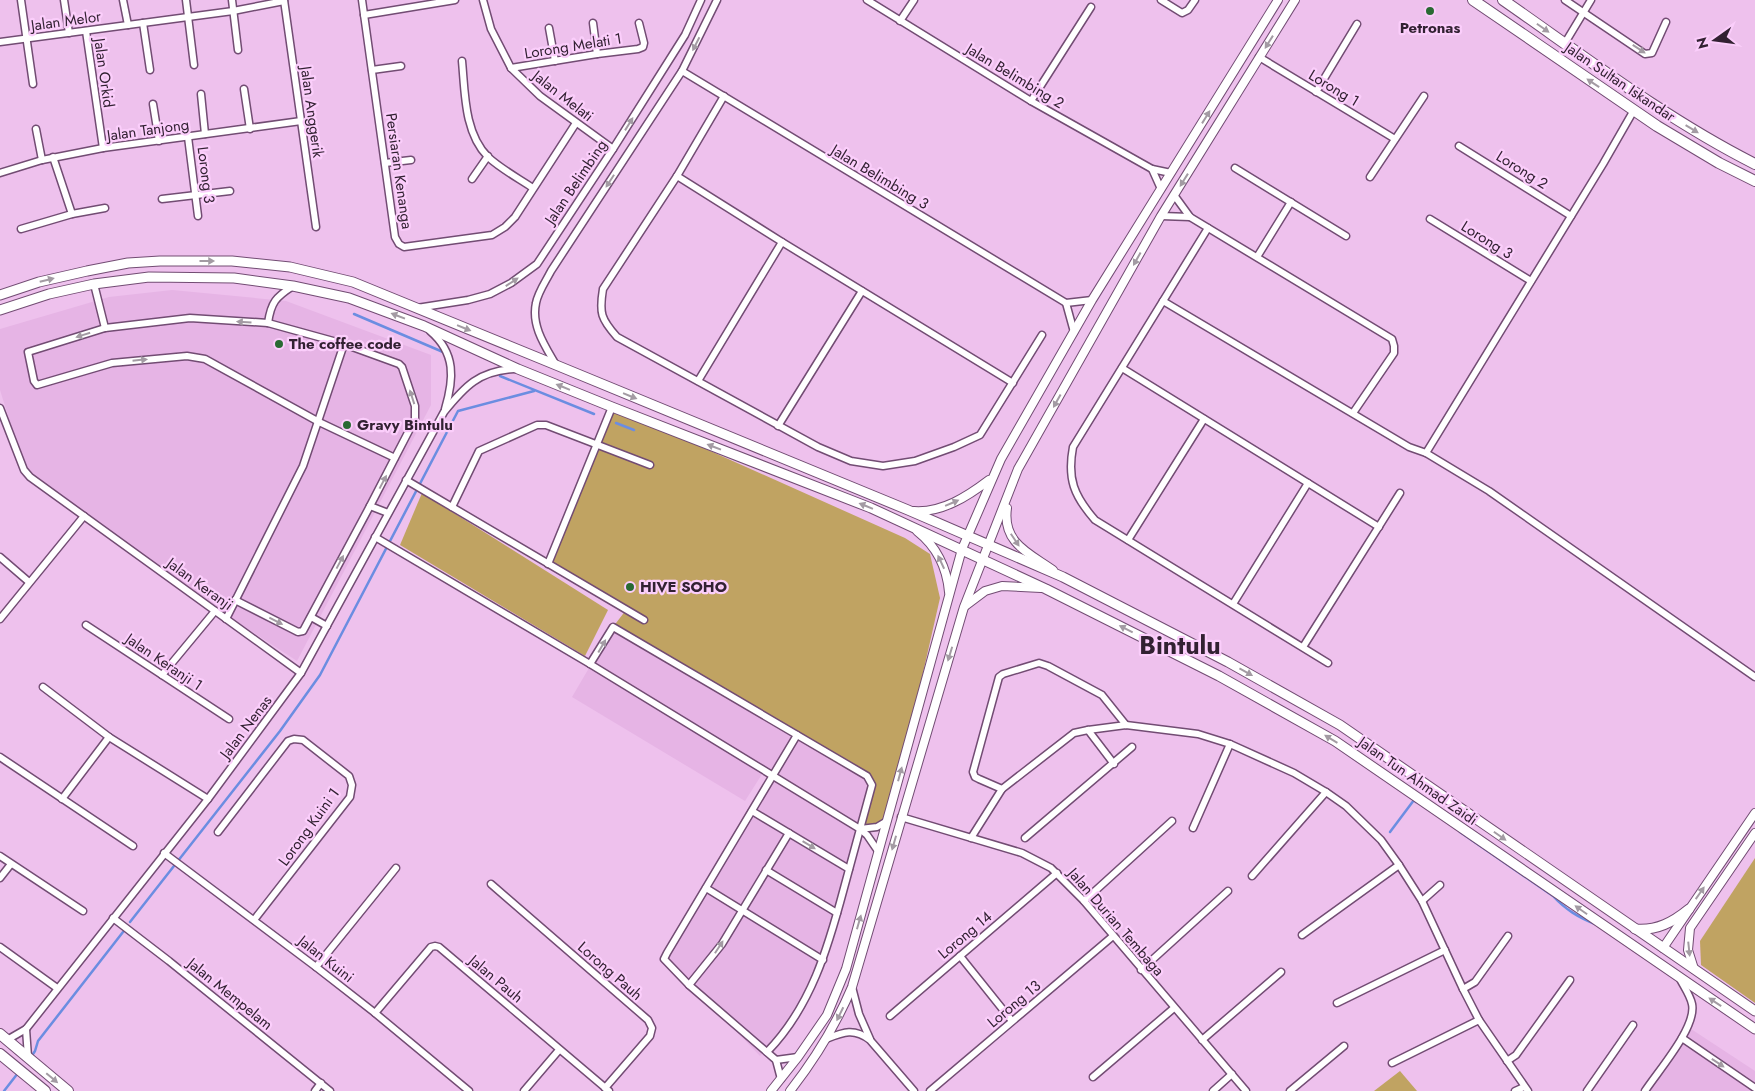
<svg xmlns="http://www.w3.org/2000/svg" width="1755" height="1091" font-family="Jost,sans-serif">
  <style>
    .built { fill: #e6b4e5 }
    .green { fill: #c0a362 }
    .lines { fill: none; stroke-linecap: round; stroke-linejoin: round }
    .stream { stroke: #6b8de1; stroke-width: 2.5 }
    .minor-casing { stroke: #724c73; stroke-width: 9 }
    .tertiary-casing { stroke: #724c73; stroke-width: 10 }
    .secondary-casing { stroke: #724c73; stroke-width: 11 }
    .primary-casing { stroke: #724c73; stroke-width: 12 }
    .minor { stroke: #fff; stroke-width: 6 }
    .tertiary { stroke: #fff; stroke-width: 8 }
    .secondary { stroke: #fff; stroke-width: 9 }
    .primary { stroke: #fff; stroke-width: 10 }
    .oneway { fill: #a39ba3 }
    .poi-dot { fill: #296a33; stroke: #fbcefb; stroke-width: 2 }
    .labels { text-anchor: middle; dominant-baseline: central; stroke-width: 4.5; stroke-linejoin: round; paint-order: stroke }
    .street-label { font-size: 15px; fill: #322132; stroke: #fbcefb }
    .poi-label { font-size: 15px; font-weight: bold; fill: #322132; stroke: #fbcefb; text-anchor: start }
    .town-label { font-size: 25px; font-weight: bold; fill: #322132; stroke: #fbcefb }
  </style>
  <rect width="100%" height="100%" fill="#eec1ed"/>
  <g class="built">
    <path d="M172,290L286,301L431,355V405L297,661L197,596L26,473L0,390V329L109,297Z"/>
    <path d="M613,627L870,781L825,957L792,1022L760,1056L665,957L773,776L764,771L745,801L572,697Z"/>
    <path d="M1688,1027L1755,1071V1091H1644Z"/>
  </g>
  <g class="green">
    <path d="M612,407L905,538L930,554L940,598L900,774L887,821L860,829L870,781L613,627L626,610L548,564Z"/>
    <path d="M422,493L608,610L585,656L400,545Z"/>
    <path d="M1755,858V1003L1701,965L1700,941Z"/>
    <path d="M1400,1071L1417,1091H1374Z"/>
  </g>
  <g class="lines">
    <g class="stream">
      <path d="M354,314L443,352"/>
      <path d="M500,376L594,414"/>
      <path d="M616,423L634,430"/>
      <path d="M1390,832L1414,800L1416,802"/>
      <path d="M1460,832L1553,896C1566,910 1578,917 1595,924"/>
      <path d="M130,922L280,731L320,675L458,411L534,391"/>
      <path d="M31,1057L35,1051L38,1041L123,932"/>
      <path d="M4,1091L18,1073"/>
    </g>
    <g class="minor-casing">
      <g id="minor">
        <path d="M21,0L33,84"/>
        <path d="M64,0L69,33"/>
        <path d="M123,0L128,25"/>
        <path d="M186,0L194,65"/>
        <path d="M232,0L238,50"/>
        <path d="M284,0L316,227"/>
        <path d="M362,0L395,237L399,244L404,247L492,235L505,227L515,217L576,123"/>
        <path d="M483,0L491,29L511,68L540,96L613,149"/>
        <path d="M867,0L1031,101L1152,169L1171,173"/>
        <path d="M1161,0L1182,13L1188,10L1195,0"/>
        <path d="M1565,0L1645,54L1652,53L1666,22"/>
        <path d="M364,15L455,0"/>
        <path d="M900,21L914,0"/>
        <path d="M143,23L150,70"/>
        <path d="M593,23L597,54"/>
        <path d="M549,28L555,61"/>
        <path d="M86,31L103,148"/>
        <path d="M0,42L233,11L284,1"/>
        <path d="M1565,43L1591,0"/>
        <path d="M1259,57L1395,139"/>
        <path d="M462,61C465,92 464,133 488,157C501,169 518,178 533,188"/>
        <path d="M511,68L597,54L638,49L643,47L644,43L639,23"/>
        <path d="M372,70L401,66"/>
        <path d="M682,71L1066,303L1092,300"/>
        <path d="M244,89L250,129"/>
        <path d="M1316,92L1357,24"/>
        <path d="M201,94L205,134"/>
        <path d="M724,96L677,176L603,289C599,313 601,319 617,337L818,447L851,461L883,466L915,461L954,447L980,435L1042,335"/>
        <path d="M1031,101L1091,7"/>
        <path d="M153,104L159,141"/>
        <path d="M36,129L42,160"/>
        <path d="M188,137L198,216"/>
        <path d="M1459,146L1571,216"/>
        <path d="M53,157L72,214"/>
        <path d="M385,163L411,160"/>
        <path d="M1235,168L1346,236"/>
        <path d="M1152,169L1161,189"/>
        <path d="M0,173L42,160L103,148L301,121"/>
        <path d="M677,176L782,242L1013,383"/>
        <path d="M1370,177L1424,96"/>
        <path d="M472,179L488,156"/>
        <path d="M1174,195L1190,217L1392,339L1394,346V353L1353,413"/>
        <path d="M162,199L230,191"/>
        <path d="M1161,216L1190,217"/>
        <path d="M1430,219L1531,281"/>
        <path d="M1208,228L1073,447C1067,479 1074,496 1095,520L1328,663"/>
        <path d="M21,229L72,214L105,208"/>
        <path d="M1257,257L1291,202"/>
        <path d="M94,284L105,328"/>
        <path d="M1163,301L1409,447L1426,453L1603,164L1634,110"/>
        <path d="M1066,303L1074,332"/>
        <path d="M417,308L468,300L490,294L511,283L537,264L613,149L685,35L701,0"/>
        <path d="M268,323C271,302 276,297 293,286"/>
        <path d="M430,331C456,353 454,379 445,409"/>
        <path d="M556,365C545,346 531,326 536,303C538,292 546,281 551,271L682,71L717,0"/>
        <path d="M1122,368L1379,527"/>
        <path d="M698,381L782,242"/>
        <path d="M0,408L24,470L30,477L301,673"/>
        <path d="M778,426L862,291"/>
        <path d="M1426,453L1489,491L1755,677"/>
        <path d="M406,480L644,620"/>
        <path d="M370,506L388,513"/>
        <path d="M452,507L479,451L537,425H546L650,465"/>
        <path d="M375,537L590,664L860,829L867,835L878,851"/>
        <path d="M1128,540L1204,419"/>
        <path d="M0,557L29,582"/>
        <path d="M548,564L612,407"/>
        <path d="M235,600L298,632L303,631L370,506L415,419V406L402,367L399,364L344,344L268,323L190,318L105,328L28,352L34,381L37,385L112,363L187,356L205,359L319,422L395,458"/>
        <path d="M1233,604L1308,483"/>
        <path d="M311,617L327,626"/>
        <path d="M0,619L84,516"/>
        <path d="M226,619L303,466L344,344"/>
        <path d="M86,625L229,719"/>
        <path d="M1303,647L1400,493"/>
        <path d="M590,664L613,627L867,776L872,785C863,819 853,854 844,888C828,948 811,1007 767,1052"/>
        <path d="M162,675L215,611"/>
        <path d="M43,687L109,737L208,799"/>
        <path d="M1088,730L1114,764"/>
        <path d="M0,757L133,846"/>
        <path d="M1002,789L979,779L975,777L973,772L999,677L1003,674L1039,663L1048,666L1102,695L1126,725"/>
        <path d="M62,799L109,737"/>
        <path d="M752,811L849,869"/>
        <path d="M901,817L1022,853L1051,868L1084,901L1246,1091"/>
        <path d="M1193,828L1230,744"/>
        <path d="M860,829L877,827L887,821"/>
        <path d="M218,832L288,741L294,739L303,740L349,776L352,785L350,797L254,920"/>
        <path d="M971,838L1002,789L1074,733L1088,730L1126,725L1198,734L1230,744L1294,773L1326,792L1346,806L1381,840L1399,865L1422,901L1463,989L1479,1020L1528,1091"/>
        <path d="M1025,838L1132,747"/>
        <path d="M164,853L316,967L375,1013L469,1091"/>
        <path d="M0,856L83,911"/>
        <path d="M766,870L837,913"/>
        <path d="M1252,876L1326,792"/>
        <path d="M0,878L11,864"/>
        <path d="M491,884L648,1020L652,1028L650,1036L605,1088"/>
        <path d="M706,888L823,960"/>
        <path d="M1084,901L1172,821"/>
        <path d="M1422,901L1440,885"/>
        <path d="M113,918L169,961L330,1091"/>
        <path d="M1302,935L1399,865"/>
        <path d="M0,947L57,988"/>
        <path d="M960,956L1012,1021"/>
        <path d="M316,967L396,868"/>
        <path d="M1141,970L1228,891"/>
        <path d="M689,985L722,944L789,833"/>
        <path d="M852,987L859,1014L870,1039"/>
        <path d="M1463,989L1475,982L1508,936"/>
        <path d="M1337,1003L1445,950"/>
        <path d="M375,1013L431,947L435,946L439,947L609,1091"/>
        <path d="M890,1016L1057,873"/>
        <path d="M26,1029L28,1057"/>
        <path d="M1682,1038L1755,1088"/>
        <path d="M826,1039C844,1032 854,1028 870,1040L914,1091"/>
        <path d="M7,1040L26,1029L208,799L301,673L444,412C465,386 479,371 514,369"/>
        <path d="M1202,1040L1281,972"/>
        <path d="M776,1060L798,1057"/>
        <path d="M1507,1061L1516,1055L1570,980"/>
        <path d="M1392,1063L1479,1020"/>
        <path d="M1093,1077L1174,1008"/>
        <path d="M781,1079L776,1060L689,985L664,959L667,953L797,735"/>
        <path d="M315,1091L321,1083"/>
        <path d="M524,1091L559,1050"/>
        <path d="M930,1091L1113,936"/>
        <path d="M1213,1091L1232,1074"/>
        <path d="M1290,1091L1344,1046"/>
        <path d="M1515,1091L1524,1087"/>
        <path d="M1587,1091L1633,1025"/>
        <path d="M1645,1091C1658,1071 1697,1027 1692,1004C1690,995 1684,987 1680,979"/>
      </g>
    </g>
    <g class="tertiary-casing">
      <g id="tertiary">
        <path d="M1007,508C1002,543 1029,553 1053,570"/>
        <path d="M914,511C942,513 968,496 989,480"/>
        <path d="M917,531C936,546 947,568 949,592"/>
        <path d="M965,606L985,591L1002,586L1041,588"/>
        <path d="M1663,948L1755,813"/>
        <path d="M1694,969L1688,950L1690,928L1755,833"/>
        <path d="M771,1091L798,1057L827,1015L846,969L962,549L1001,459L1092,300L1278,0"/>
        <path d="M790,1091C815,1059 836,1025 852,987L964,607L1018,469L1161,216L1295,0"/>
      </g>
    </g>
    <g class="secondary-casing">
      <g id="secondary">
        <path d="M0,295L39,282L87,271L128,263L160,261H232L290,267L353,282L556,365L908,510L1063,577L1228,662L1340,725L1755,1011"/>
        <path d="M0,310L49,294L94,284L149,277L234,278L293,286L349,298L424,326L518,369L612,407L871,508L1046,589L1219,676L1335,741L1755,1029"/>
        <path d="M1635,929C1657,931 1673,922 1689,909"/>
      </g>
    </g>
    <g class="primary-casing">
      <g id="primary">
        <path d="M1473,0L1657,126L1719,163L1755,181"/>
        <path d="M1503,0C1585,57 1666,119 1755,164"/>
        <path d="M0,1034L68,1091"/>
        <path d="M0,1054L45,1091"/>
      </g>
    </g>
    <use href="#minor" class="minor"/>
    <use href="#tertiary" class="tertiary"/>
    <use href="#secondary" class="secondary"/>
    <use href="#primary" class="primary"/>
  </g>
  <defs><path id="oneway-solid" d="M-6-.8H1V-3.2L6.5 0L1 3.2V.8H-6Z" transform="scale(1.25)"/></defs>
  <g class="oneway">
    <use href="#oneway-solid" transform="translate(1543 28) rotate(35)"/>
    <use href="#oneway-solid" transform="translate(1269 42) rotate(122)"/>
    <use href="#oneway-solid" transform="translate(696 44) rotate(117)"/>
    <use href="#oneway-solid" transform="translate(1639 49) rotate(33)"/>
    <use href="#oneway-solid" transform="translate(1593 83) rotate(-146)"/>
    <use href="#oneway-solid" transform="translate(1206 117) rotate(-58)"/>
    <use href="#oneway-solid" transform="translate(629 124) rotate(-58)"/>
    <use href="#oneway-solid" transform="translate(1692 129) rotate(31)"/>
    <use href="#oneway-solid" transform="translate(1184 180) rotate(122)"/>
    <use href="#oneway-solid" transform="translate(610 181) rotate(123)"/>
    <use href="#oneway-solid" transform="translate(1137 259) rotate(119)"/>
    <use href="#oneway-solid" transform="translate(207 261)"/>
    <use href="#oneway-solid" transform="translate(47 280) rotate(-14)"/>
    <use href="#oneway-solid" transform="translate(512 282) rotate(-33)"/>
    <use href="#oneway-solid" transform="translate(398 316) rotate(-159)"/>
    <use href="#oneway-solid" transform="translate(244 322) rotate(-176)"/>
    <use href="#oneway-solid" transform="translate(464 328) rotate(22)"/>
    <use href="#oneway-solid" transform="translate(83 335) rotate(163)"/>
    <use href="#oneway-solid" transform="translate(140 360) rotate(-6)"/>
    <use href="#oneway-solid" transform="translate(563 387) rotate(-158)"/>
    <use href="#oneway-solid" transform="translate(630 396) rotate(22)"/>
    <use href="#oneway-solid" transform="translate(412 397) rotate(-108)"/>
    <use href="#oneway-solid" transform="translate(1057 401) rotate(119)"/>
    <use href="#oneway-solid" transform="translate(714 447) rotate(-159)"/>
    <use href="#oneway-solid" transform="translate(383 482) rotate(-62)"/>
    <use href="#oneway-solid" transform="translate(952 503) rotate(-23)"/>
    <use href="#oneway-solid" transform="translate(866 506) rotate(-158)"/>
    <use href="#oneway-solid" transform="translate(1015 540) rotate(56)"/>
    <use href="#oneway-solid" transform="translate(340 562) rotate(-62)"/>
    <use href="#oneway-solid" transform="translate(941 562) rotate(-115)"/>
    <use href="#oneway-solid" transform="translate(276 621) rotate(27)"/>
    <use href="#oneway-solid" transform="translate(1126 629) rotate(-153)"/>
    <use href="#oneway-solid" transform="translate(602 646) rotate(-60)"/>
    <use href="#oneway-solid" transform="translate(950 654) rotate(107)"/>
    <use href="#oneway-solid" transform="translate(1246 672) rotate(29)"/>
    <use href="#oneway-solid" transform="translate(1331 739) rotate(-149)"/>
    <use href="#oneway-solid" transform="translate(900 774) rotate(-75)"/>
    <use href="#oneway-solid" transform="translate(1500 836) rotate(35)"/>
    <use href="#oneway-solid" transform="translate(894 843) rotate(106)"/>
    <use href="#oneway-solid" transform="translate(809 845) rotate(31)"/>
    <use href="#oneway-solid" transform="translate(1700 893) rotate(-55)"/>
    <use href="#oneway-solid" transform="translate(1581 910) rotate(-145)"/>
    <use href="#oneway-solid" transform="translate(859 922) rotate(-74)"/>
    <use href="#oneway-solid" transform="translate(719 947) rotate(-57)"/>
    <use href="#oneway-solid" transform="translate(1689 949) rotate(84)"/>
    <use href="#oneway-solid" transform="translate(1715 1002) rotate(-146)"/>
    <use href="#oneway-solid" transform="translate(840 1014) rotate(116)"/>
    <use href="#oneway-solid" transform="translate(1718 1063) rotate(34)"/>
    <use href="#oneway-solid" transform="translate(52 1078) rotate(40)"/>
  </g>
  <g class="poi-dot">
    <circle cx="1430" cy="11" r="5"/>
    <circle cx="279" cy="344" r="5"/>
    <circle cx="347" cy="425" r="5"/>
    <circle cx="630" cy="587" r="5"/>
  </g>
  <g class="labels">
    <g class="street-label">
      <text transform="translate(66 21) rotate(-8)">Jalan Melor</text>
      <text transform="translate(573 46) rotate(-9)">Lorong Melati 1</text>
      <text transform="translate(104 73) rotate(82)">Jalan Orkid</text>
      <text transform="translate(1015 76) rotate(31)">Jalan Belimbing 2</text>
      <text transform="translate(1620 82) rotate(34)">Jalan Sultan Iskandar</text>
      <text transform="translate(1334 88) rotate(31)">Lorong 1</text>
      <text transform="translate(563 96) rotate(38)">Jalan Melati</text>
      <text transform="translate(312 112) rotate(82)">Jalan Anggerik</text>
      <text transform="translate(148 130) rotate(-8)">Jalan Tanjong</text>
      <text transform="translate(1522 170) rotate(32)">Lorong 2</text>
      <text transform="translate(399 171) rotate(82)">Persiaran Kenanga</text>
      <text transform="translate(206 175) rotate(83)">Lorong 3</text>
      <text transform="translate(880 177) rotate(31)">Jalan Belimbing 3</text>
      <text transform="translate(576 182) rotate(-56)">Jalan Belimbing</text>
      <text transform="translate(1487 240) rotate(32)">Lorong 3</text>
      <text transform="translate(200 584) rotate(36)">Jalan Keranji</text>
      <text transform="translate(164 662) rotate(34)">Jalan Keranji 1</text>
      <text transform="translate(246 727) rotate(-53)">Jalan Nenas</text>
      <text transform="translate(1418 781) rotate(35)">Jalan Tun Ahmad Zaidi</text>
      <text transform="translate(309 827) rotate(-54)">Lorong Kuini 1</text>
      <text transform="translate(1116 922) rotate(49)">Jalan Durian Tembaga</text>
      <text transform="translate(965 935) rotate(-40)">Lorong 14</text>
      <text transform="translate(326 959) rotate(38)">Jalan Kuini</text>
      <text transform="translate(610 971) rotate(41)">Lorong Pauh</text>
      <text transform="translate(496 979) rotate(40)">Jalan Pauh</text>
      <text transform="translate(230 994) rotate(39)">Jalan Mempelam</text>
      <text transform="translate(1014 1004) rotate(-40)">Lorong 13</text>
    </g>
    <g class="poi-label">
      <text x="1430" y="28" text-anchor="middle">Petronas</text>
      <text x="289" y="344">The coffee code</text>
      <text x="357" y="425">Gravy Bintulu</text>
      <text x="640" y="587">HIVE SOHO</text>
    </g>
    <g class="town-label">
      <text x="1180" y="645">Bintulu</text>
    </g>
  </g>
  <g transform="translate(1715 40) rotate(256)" stroke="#fbcefb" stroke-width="4" paint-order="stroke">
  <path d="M0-4L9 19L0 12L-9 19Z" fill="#322132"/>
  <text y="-8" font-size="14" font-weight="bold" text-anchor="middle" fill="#322132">N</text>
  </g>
</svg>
